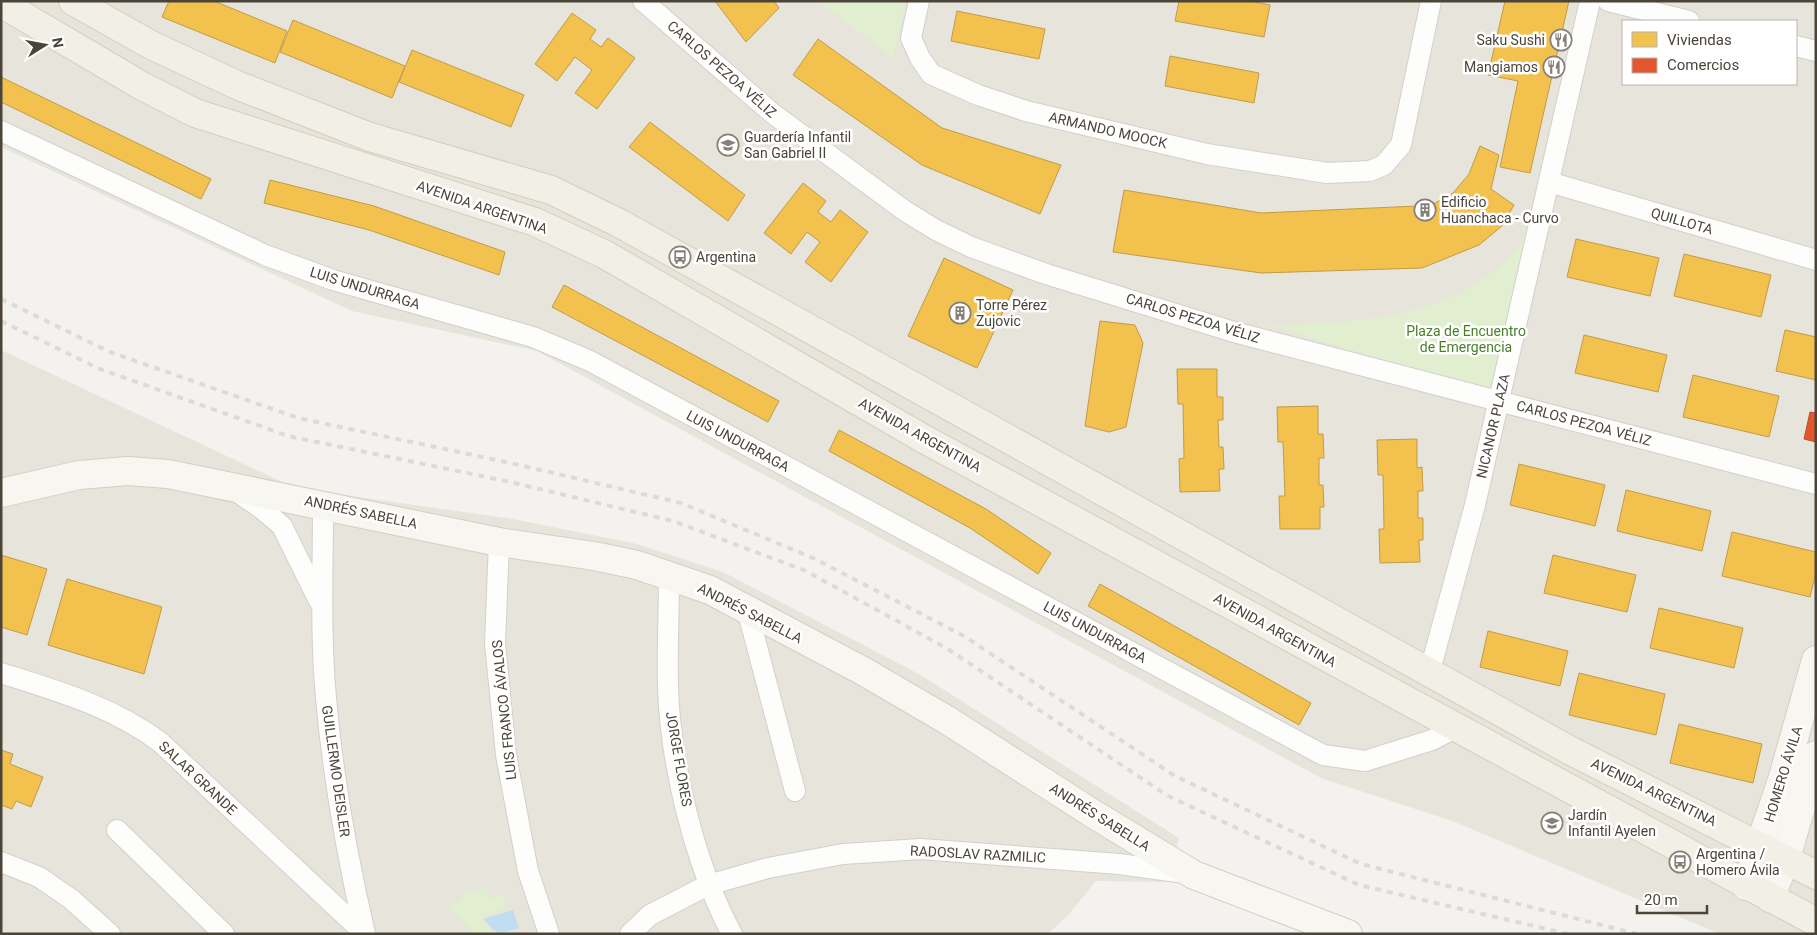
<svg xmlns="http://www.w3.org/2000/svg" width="1817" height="935" font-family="Roboto,sans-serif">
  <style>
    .residential { fill: #e7e4dc; fill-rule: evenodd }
    .green { fill: #e1eecf }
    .water { fill: #c0ddf1 }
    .homes { fill: #f2c14e; stroke: #c09c48 }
    .shops { fill: #e4572e; stroke: #b65131 }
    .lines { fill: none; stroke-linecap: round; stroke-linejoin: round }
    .minor-casing { stroke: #d2d0cb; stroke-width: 22 }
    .secondary-casing { stroke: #d3cfc5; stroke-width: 30 }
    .primary-casing { stroke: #d6cebb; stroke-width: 30 }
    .minor { stroke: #fdfdfc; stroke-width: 20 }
    .secondary { stroke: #f7f6f1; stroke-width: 28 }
    .primary { stroke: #f2efe6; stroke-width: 28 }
    .rail { stroke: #dbdbda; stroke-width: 4; stroke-dasharray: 6 6; stroke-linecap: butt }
    .labels { text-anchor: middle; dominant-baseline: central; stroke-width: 5; stroke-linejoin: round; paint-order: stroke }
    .poi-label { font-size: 14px; fill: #4b4439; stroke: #fff; text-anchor: start }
    .street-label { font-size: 14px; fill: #4b4439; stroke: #fff }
    .park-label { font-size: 14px; fill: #4a7f2a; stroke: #fff }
  </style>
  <rect width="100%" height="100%" fill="#f4f2ee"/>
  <g class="residential">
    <path d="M1,1H1816V934H1720L1455,822L1321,778L537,351L352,311L1,147ZM1623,21H1796V84H1623Z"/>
    <path d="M1,350L295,488L513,519L637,544L723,572L919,674L1179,838L1167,882L1096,881L1069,914L1048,934H1Z"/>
  </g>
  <g class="green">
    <path d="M819,1H906L893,58L820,3Z"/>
    <path d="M1535,223L1497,390L1486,391L1271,326C1353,321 1432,322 1499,267C1513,256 1524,237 1535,223Z"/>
    <path d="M486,887L489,898L503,894L507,908L481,919L497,934H474L450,909V904L463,900L462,894Z"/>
  </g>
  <path class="water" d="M513,910L519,928L500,933L492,929L484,919Z"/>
  <g class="homes">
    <path d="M169,1H214L287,31L275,63L162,17Z"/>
    <path d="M715,1H774L779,8L746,42Z"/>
    <path d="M1179,1H1251L1270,5L1264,37L1175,21Z"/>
    <path d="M1505,1H1569L1530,173L1500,167L1518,81L1488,75Z"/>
    <path d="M957,11L1045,29L1039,59L951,41Z"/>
    <path d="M572,13L596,30L590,39L601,47L608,38L635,58L597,109L575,93L592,70L575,57L557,81L535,64Z"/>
    <path d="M293,20L405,66L392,98L280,52Z"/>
    <path d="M818,39L942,128L1061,165L1040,214L922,165L793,75Z"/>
    <path d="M412,50L524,95L511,127L399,82Z"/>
    <path d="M1170,56L1259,73L1254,103L1165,86Z"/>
    <path d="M1,77L211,179L201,199L1,102Z"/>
    <path d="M650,122L745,195L728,221L629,147Z"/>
    <path d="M1480,146L1499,155L1491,189L1514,205L1502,226L1479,245L1422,268L1261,273L1113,252L1124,190L1261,213L1417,206L1435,203L1453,193L1469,174Z"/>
    <path d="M270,180L374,206L505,252L499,275L369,230L264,203Z"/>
    <path d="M803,183L826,201L818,212L831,222L840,210L868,232L831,282L805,262L820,242L807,232L791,254L764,233Z"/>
    <path d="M1576,239L1659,258L1650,296L1567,277Z"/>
    <path d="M1684,254L1771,275L1761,317L1674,296Z"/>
    <path d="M944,258L1013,290L977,368L908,336Z"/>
    <path d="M564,285L779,401L768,422L552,307Z"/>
    <path d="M1100,321L1135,325L1143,343L1126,427L1109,432L1085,426Z"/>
    <path d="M1785,330L1816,337V380L1776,371Z"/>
    <path d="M1584,335L1667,355L1658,392L1575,373Z"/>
    <path d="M1177,369H1217V397H1223V420H1218L1219,447H1223L1224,469H1219L1220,491L1180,492L1179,459L1184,458L1183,404H1178Z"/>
    <path d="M1693,375L1779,396L1769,437L1683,417Z"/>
    <path d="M1318,406V434H1323L1324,458H1319V485H1323L1324,507H1320V529H1280L1279,496H1285L1283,442H1278L1277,407Z"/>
    <path d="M839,430L986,509L1051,553L1038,574L970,528L829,451Z"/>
    <path d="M1417,439V468L1422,467L1423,491H1418V518H1423V540H1419L1420,562L1380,563L1379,529H1384L1383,475H1378L1377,440Z"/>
    <path d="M1519,464L1605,485L1595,526L1510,505Z"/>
    <path d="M1626,490L1711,511L1702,551L1617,531Z"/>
    <path d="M1732,532L1816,552V572L1810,597L1722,576Z"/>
    <path d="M1,555L47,569L27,635L1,627Z"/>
    <path d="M1553,555L1636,575L1627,612L1544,593Z"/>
    <path d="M67,579L162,607L144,674L48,645Z"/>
    <path d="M1100,584L1311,703L1299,725L1088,606Z"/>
    <path d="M1659,608L1743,628L1734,668L1650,648Z"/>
    <path d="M1488,631L1568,651L1560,686L1480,667Z"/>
    <path d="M1579,673L1665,694L1656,735L1569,715Z"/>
    <path d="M1679,724L1762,744L1753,783L1670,763Z"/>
    <path d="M1,750L13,754L10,764L43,777L31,807L16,801L12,809L1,805Z"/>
  </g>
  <path class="shops" d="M1810,412L1816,413V442L1804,439Z"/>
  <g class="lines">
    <g class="minor-casing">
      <g id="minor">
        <path d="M643,1L772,113L905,211L936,230L971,247L1046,274L1234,332L1816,484"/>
        <path d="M919,1L911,38L920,58L931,74L978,95L1026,111L1207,154L1327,173L1370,171L1384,165L1401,145L1431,1"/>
        <path d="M1608,1L1689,21"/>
        <path d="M1796,46L1816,51"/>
        <path d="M1,131L265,255L333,280L533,337L590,361L1323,755L1365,761L1432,740L1455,728"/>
        <path d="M1549,182L1816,260"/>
        <path d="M236,491L262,509L282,526L319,601"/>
        <path d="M323,505C323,569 320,634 326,698C333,778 347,856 365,934"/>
        <path d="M499,542L495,643L506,755L528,871L549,934"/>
        <path d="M669,576C669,612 667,649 668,686C670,764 695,865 732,934"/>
        <path d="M747,609L795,791"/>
        <path d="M1,673C58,691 111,706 160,742L364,933"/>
        <path d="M1429,674L1475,505L1590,1"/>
        <path d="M117,830L224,934"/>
        <path d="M1,862L39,877L71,899L110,934"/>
        <path d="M630,934L650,915L708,885L768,868L843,854L921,849L1119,864L1185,873"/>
      </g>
    </g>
    <g class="secondary-casing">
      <g id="secondary">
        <path d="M1,493L79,475L128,471L168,474L499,542L594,556L637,565L710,590L863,671L947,720L1095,815L1194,875L1348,934"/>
        <path d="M1746,886L1783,777L1816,660"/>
        <path d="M1770,898L1786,858L1816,755"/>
      </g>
    </g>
    <g class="primary-casing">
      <g id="primary">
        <path d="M73,1L151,45L239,86L370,137L551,190L619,223L1571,751L1816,875"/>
        <path d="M1,3L142,86L195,113L535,222L604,254L924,439L1816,922"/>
      </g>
    </g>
    <use href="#minor" class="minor"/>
    <use href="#secondary" class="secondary"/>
    <use href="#primary" class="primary"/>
    <g class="rail">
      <path d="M1,299L110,352L298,418L506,462L681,503L813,558L964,636L1175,776L1361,864L1637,934"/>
      <path d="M1,321L100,369L288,436L506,481L673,521L806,571L948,649L1168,796L1359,885L1568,934"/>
    </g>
  </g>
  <defs>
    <g id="restaurant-ring" transform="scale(1.125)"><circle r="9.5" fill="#fff" stroke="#868178" stroke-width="1.5"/><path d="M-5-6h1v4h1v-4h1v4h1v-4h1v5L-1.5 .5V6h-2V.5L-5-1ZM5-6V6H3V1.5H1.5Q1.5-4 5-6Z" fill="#868178"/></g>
    <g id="school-ring" transform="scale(1.125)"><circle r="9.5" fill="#fff" stroke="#868178" stroke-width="1.5"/><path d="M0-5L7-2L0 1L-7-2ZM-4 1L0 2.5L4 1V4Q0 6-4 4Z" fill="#868178"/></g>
    <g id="building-ring" transform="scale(1.125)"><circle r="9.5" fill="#fff" stroke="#868178" stroke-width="1.5"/><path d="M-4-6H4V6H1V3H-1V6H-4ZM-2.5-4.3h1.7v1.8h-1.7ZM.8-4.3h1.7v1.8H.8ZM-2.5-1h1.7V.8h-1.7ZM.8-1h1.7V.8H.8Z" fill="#868178"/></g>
    <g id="bus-ring" transform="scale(1.125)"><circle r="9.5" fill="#fff" stroke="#868178" stroke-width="1.5"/><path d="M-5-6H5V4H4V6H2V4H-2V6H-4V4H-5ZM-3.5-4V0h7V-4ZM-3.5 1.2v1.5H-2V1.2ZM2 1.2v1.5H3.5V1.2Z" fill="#868178"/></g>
  </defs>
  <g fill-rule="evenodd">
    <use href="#restaurant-ring" x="1561" y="40"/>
    <use href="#restaurant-ring" x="1554" y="67"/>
    <use href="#school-ring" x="728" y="145"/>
    <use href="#building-ring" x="1425" y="210"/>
    <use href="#bus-ring" x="680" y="257"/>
    <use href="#building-ring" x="960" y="313"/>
    <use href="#school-ring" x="1552" y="823"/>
    <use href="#bus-ring" x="1680" y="862"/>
  </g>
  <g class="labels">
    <g class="poi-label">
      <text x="1545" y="40" text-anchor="end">Saku Sushi</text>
      <text x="1538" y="67" text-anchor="end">Mangiamos</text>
      <text x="744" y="137">Guardería Infantil<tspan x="744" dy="16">San Gabriel II</tspan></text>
      <text x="1441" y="202">Edificio<tspan x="1441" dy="16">Huanchaca - Curvo</tspan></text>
      <text x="696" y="257">Argentina</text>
      <text x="976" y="305">Torre Pérez<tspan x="976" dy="16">Zujovic</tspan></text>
      <text x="1568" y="815">Jardín<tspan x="1568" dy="16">Infantil Ayelen</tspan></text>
      <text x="1696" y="854">Argentina /<tspan x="1696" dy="16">Homero Ávila</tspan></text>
    </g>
    <g class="street-label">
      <text transform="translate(722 69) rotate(41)">CARLOS PEZOA VÉLIZ</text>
      <text transform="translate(1108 130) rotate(13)">ARMANDO MOOCK</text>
      <text transform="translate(482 207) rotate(19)">AVENIDA ARGENTINA</text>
      <text transform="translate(1682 221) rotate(16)">QUILLOTA</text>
      <text transform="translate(365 288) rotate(17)">LUIS UNDURRAGA</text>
      <text transform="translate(1193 318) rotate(17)">CARLOS PEZOA VÉLIZ</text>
      <text transform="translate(1584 423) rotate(15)">CARLOS PEZOA VÉLIZ</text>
      <text transform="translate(1493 426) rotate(-77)">NICANOR PLAZA</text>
      <text transform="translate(920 435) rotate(29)">AVENIDA ARGENTINA</text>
      <text transform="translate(738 441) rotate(28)">LUIS UNDURRAGA</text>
      <text transform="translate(361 512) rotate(12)">ANDRÉS SABELLA</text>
      <text transform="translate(750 613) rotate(27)">ANDRÉS SABELLA</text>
      <text transform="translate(1275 630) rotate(29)">AVENIDA ARGENTINA</text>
      <text transform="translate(1095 632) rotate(28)">LUIS UNDURRAGA</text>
      <text transform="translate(504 710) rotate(-96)">LUIS FRANCO ÁVALOS</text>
      <text transform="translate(679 759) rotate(80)">JORGE FLORES</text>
      <text transform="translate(336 771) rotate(82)">GUILLERMO DEISLER</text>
      <text transform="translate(1783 774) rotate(-73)">HOMERO ÁVILA</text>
      <text transform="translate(198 778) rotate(43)">SALAR GRANDE</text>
      <text transform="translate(1654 792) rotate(26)">AVENIDA ARGENTINA</text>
      <text transform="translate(1100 817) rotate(32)">ANDRÉS SABELLA</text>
      <text transform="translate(978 854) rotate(3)">RADOSLAV RAZMILIC</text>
    </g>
    <g class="park-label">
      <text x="1466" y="331">Plaza de Encuentro<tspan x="1466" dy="16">de Emergencia</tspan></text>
    </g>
  </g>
  <rect width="1817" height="935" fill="none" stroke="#4b4439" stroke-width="5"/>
  <rect x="1622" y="20" width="175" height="65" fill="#ffffff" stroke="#b7b4b0"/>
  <rect x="1632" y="32" width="25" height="15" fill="#f2c14e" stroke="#b7b4b0"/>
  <text x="1667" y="45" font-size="15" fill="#4b4439">Viviendas</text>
  <rect x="1632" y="58" width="25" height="15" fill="#e4572e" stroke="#b7b4b0"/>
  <text x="1667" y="70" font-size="15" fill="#4b4439">Comercios</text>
  <g transform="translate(45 45) rotate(79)" stroke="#ffffff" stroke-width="4" paint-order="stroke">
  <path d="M0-4L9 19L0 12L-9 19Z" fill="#4b4439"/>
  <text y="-8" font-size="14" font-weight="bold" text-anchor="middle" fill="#4b4439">N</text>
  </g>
  <path d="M1637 905v8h70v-8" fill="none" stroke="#4b4439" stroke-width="2.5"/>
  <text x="1644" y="905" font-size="15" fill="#4b4439" stroke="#ffffff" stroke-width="4" paint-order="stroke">20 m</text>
</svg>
